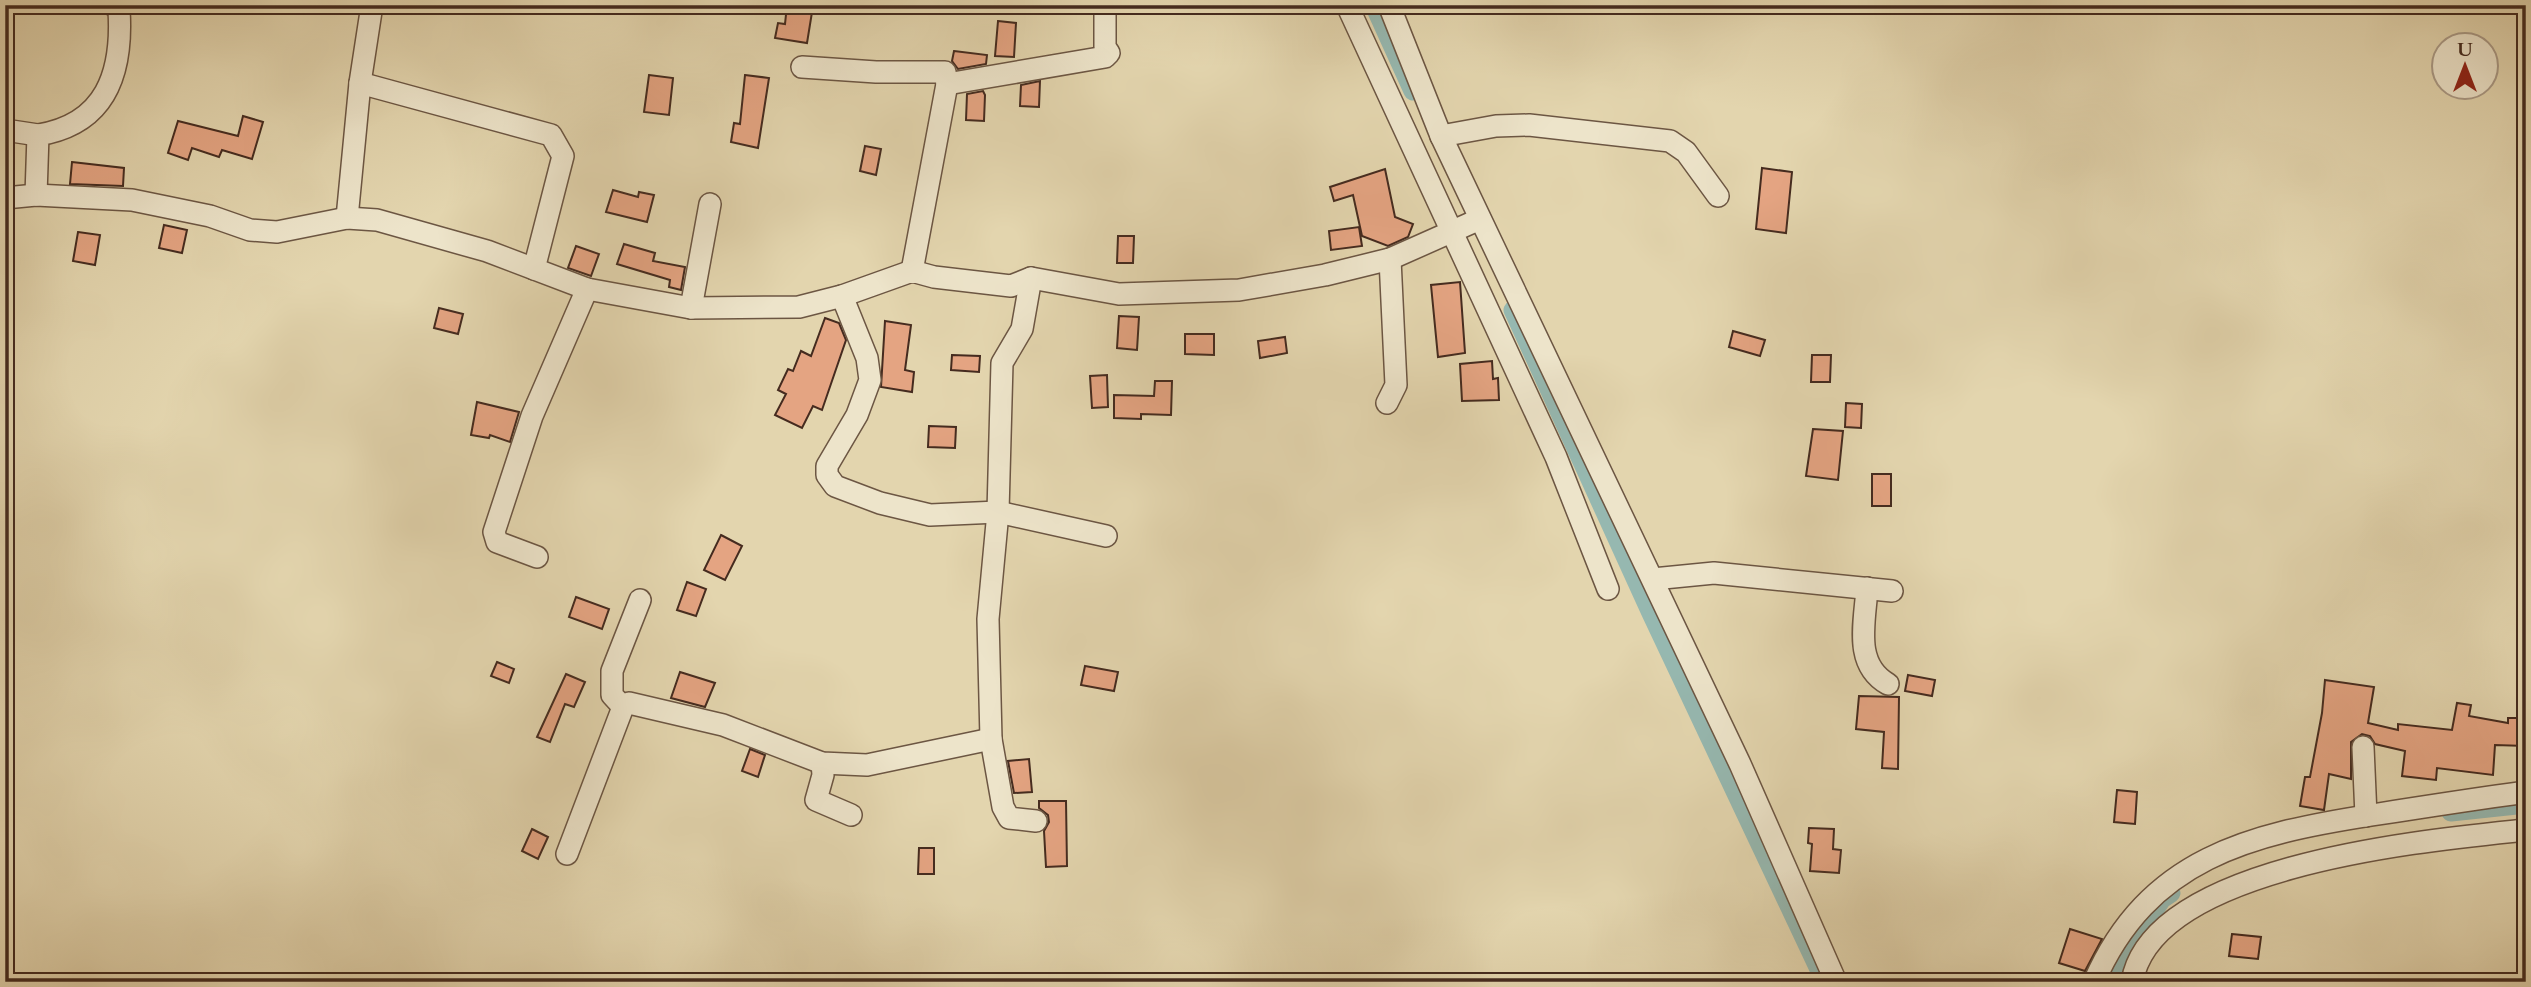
<svg xmlns="http://www.w3.org/2000/svg" width="2531" height="987" font-family="Cardo,serif">
  <style>
    .lines { fill: none; stroke-linecap: round; stroke-linejoin: round }
    .canal { stroke: #96b8b0; stroke-width: 19 }
    .building { fill: #e4a482; stroke: #452b1f; stroke-width: 2 }
    .minor-casing { stroke: #6c5643; stroke-width: 24 }
    .minor { stroke: #ede4ca; stroke-width: 21 }
  </style>
  <rect width="100%" height="100%" fill="#e3d5ae"/>
  <filter id="stains"><feTurbulence type="fractalNoise" baseFrequency=".00286" numOctaves="4"/><feColorMatrix values="0 0 0 0 .2 0 0 0 0 .09 0 0 0 0 .02 0 0 0 .5 -.17"/></filter>
  <radialGradient id="worn" r=".72"><stop offset=".6" stop-color="#630" stop-opacity="0"/><stop offset="1" stop-color="#630" stop-opacity=".3"/></radialGradient>
  <g class="lines">
    <g class="canal">
      <path d="M1374,5L1413,91"/>
      <path d="M1513,310L1651,613L1825,982"/>
      <path d="M2451,812L2526,804"/>
      <path d="M2106,982L2162,899L2171,893"/>
    </g>
  </g>
  <g class="building">
    <path d="M787,5L813,6L807,43L775,38L778,23L785,24Z"/>
    <path d="M998,21L1016,23L1014,57L995,56Z"/>
    <path d="M954,51L987,55L986,64L958,69L952,61Z"/>
    <path d="M649,75L673,78L669,115L644,112Z"/>
    <path d="M745,75L769,78L758,148L731,142L734,123L740,124Z"/>
    <path d="M1040,81L1039,107L1020,106L1021,85Z"/>
    <path d="M983,91L985,95L984,121L966,120L967,94Z"/>
    <path d="M243,116L263,122L252,159L222,150L219,157L192,148L188,160L168,153L178,121L238,136Z"/>
    <path d="M865,146L881,149L876,175L860,171Z"/>
    <path d="M72,162L124,168L123,186L70,184Z"/>
    <path d="M1762,168L1792,172L1786,233L1756,229Z"/>
    <path d="M1385,169L1395,217L1413,224L1408,237L1388,246L1362,236L1353,195L1334,201L1330,187Z"/>
    <path d="M613,190L638,197L639,192L654,195L647,222L606,212Z"/>
    <path d="M164,225L187,230L182,253L159,248Z"/>
    <path d="M1359,227L1362,246L1331,250L1329,231Z"/>
    <path d="M78,232L100,235L95,265L73,261Z"/>
    <path d="M1118,236H1134L1133,263H1117Z"/>
    <path d="M624,244L655,253L653,261L685,267L681,290L669,287L670,280L617,264Z"/>
    <path d="M576,246L599,254L591,276L568,268Z"/>
    <path d="M1460,282L1465,353L1438,357L1431,285Z"/>
    <path d="M439,308L463,314L458,334L434,328Z"/>
    <path d="M1119,316L1139,317L1137,350L1117,348Z"/>
    <path d="M825,318L839,323L846,340L822,410L813,406L802,428L775,415L786,394L778,390L788,369L793,371L801,351L811,356Z"/>
    <path d="M885,321L911,325L905,370L914,372L912,392L881,387Z"/>
    <path d="M1733,331L1765,340L1760,356L1729,347Z"/>
    <path d="M1185,334H1214V355L1185,354Z"/>
    <path d="M1285,337L1287,353L1260,358L1258,341Z"/>
    <path d="M952,355L980,356L979,372L951,370Z"/>
    <path d="M1812,355H1831L1830,382H1811Z"/>
    <path d="M1492,361L1493,379L1498,378L1499,400L1462,401L1460,364Z"/>
    <path d="M1107,375L1108,407L1092,408L1090,376Z"/>
    <path d="M1155,381H1172L1171,415L1141,414V419L1114,418V395L1154,396Z"/>
    <path d="M477,402L519,412L510,442L490,435L489,438L471,435Z"/>
    <path d="M1846,403L1862,404L1861,428L1845,427Z"/>
    <path d="M929,426L956,427L955,448L928,447Z"/>
    <path d="M1813,429L1843,431L1838,480L1806,476Z"/>
    <rect x="1872" y="474" width="19" height="32"/>
    <path d="M721,535L742,546L725,580L704,570Z"/>
    <path d="M687,582L706,589L696,616L677,610Z"/>
    <path d="M576,597L609,609L602,629L569,617Z"/>
    <path d="M497,662L514,669L509,683L491,676Z"/>
    <path d="M1085,666L1118,672L1114,691L1081,685Z"/>
    <path d="M680,672L715,683L705,707L671,698Z"/>
    <path d="M566,674L585,682L574,707L565,704L550,742L537,737Z"/>
    <path d="M1908,675L1935,680L1932,696L1905,691Z"/>
    <path d="M2325,680L2374,687L2368,723L2398,730V724L2452,730L2457,703L2471,705L2469,716L2508,723V718H2526V746L2495,745L2493,775L2437,768L2436,780L2402,776L2405,751L2375,744L2370,736L2362,734L2351,742V779L2329,774L2324,810L2300,806L2305,777H2310L2322,713Z"/>
    <path d="M1859,696L1899,697L1898,769L1882,768L1884,732L1856,729Z"/>
    <path d="M750,749L765,755L758,777L742,771Z"/>
    <path d="M1029,759L1032,792L1014,793L1008,761Z"/>
    <path d="M2117,790L2137,792L2135,824L2114,822Z"/>
    <path d="M1039,801H1066L1067,866L1046,867L1044,831L1049,822L1048,815L1039,808Z"/>
    <path d="M1809,828L1834,829L1833,849L1841,850L1839,873L1810,871L1812,844L1808,843Z"/>
    <path d="M532,829L548,837L538,859L522,851Z"/>
    <path d="M919,848H934V874H918Z"/>
    <path d="M2070,929L2102,939L2085,971L2059,963Z"/>
    <path d="M2232,934L2261,937L2258,959L2229,956Z"/>
  </g>
  <g class="lines">
    <g class="minor-casing">
      <g id="minor">
        <path d="M1347,5L1556,457L1608,589"/>
        <path d="M1389,5L1441,136L1740,764L1836,982"/>
        <path d="M802,67L876,72H945L947,84L912,271"/>
        <path d="M360,83L551,135L563,156L534,269"/>
        <path d="M947,84L1105,57L1109,53L1105,47V6"/>
        <path d="M5,130L38,135"/>
        <path d="M1441,136L1496,126L1529,125L1670,141L1686,152L1718,196"/>
        <path d="M36,195L38,135C106,124 123,73 119,10L113,5"/>
        <path d="M5,198L36,195L132,200L210,216L250,230L277,232L347,218L377,220L487,251L587,289L691,308L799,307L842,296L912,271L934,277L1011,286L1031,278L1119,294L1239,290L1325,275L1390,259L1480,219"/>
        <path d="M347,218L360,83L372,5"/>
        <path d="M1031,278L1022,329L1002,363L998,512L988,619L991,739L1003,807L1009,818L1036,821"/>
        <path d="M842,296L867,358L870,380L857,415L827,466V475L835,486L880,503L930,515L998,512L1106,536"/>
        <path d="M691,308L710,204"/>
        <path d="M1387,403L1396,385L1390,259"/>
        <path d="M537,557L497,542L494,532L532,416L587,289"/>
        <path d="M1653,579L1714,573L1892,591"/>
        <path d="M1867,588C1865,622 1853,664 1888,684"/>
        <path d="M623,707L612,695V671L640,600"/>
        <path d="M2363,747L2366,816"/>
        <path d="M822,763L823,775L816,800L851,815"/>
        <path d="M567,854L623,707L629,703L723,725L822,763L867,765L991,739"/>
        <path d="M2094,982C2148,858 2250,834 2372,815C2423,807 2474,799 2526,792"/>
        <path d="M2132,982C2152,864 2431,840 2526,830"/>
      </g>
    </g>
    <use href="#minor" class="minor"/>
  </g>
  <rect width="2531" height="987" fill="none" stroke="#e3d5ae" stroke-width="28"/>
  <rect x="7" y="7" width="2517" height="973" fill="none" stroke="#452b1f" stroke-width="3.5"/>
  <rect x="14" y="14" width="2503" height="959" fill="none" stroke="#452b1f" stroke-width="2"/>
  <g transform="translate(2465 66)"><circle r="33" fill="#ede4ca" stroke="#aa9a86" stroke-width="2"/>
  <path d="M0-5L12 26L0 18L-12 26Z" fill="#8f2418"/>
  <text y="-10" font-size="19" font-weight="bold" text-anchor="middle" fill="#452b1f">U</text>
  </g>
  <rect width="100%" height="100%" filter="url(#stains)"/>
  <rect width="100%" height="100%" fill="url(#worn)"/>
</svg>
